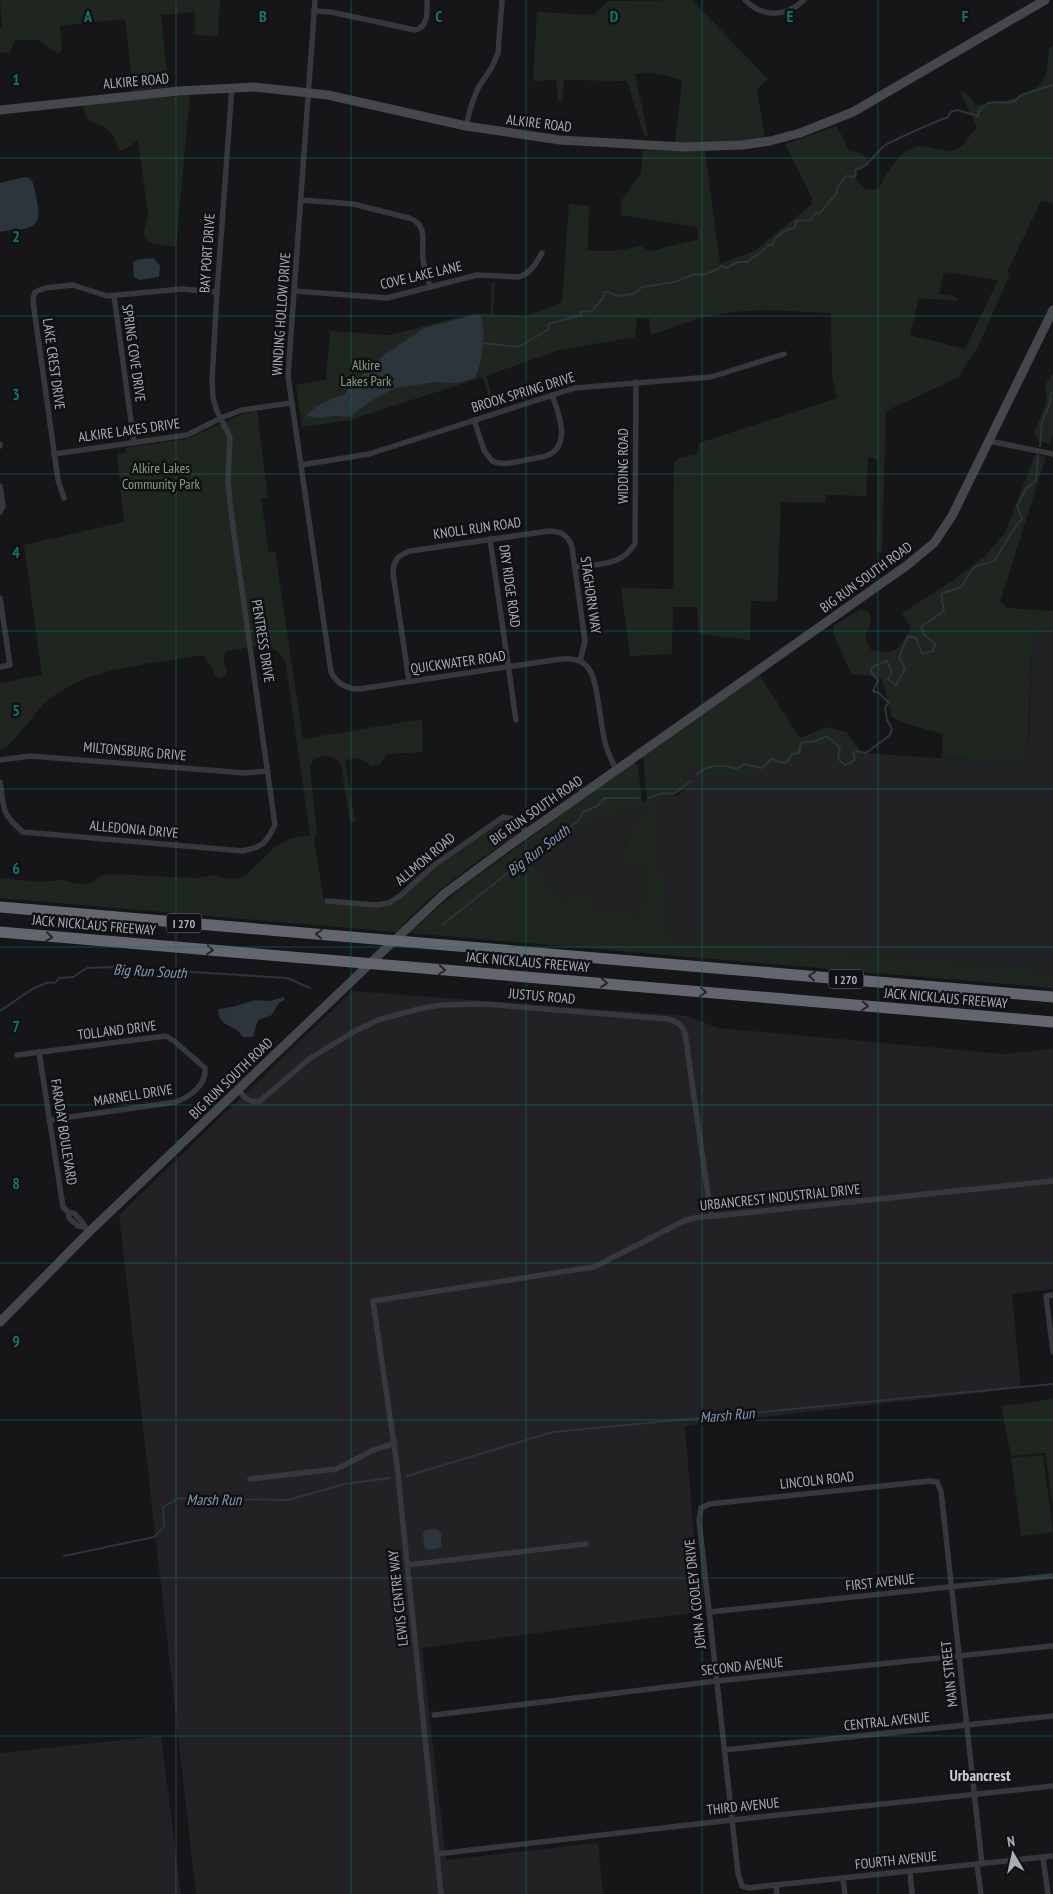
<svg xmlns="http://www.w3.org/2000/svg" width="1053" height="1894" font-family="'PT Sans Narrow',sans-serif">
  <style>
    .built { fill: #222225 }
    .green { fill: #1e261f; fill-rule: evenodd }
    .water { fill: #2c353c }
    .lines { fill: none; stroke-linecap: round; stroke-linejoin: round }
    .stream { stroke: #2c353c; stroke-width: 2 }
    .street { stroke: #37383d; stroke-width: 5.5 }
    .secondary { stroke: #45474d; stroke-width: 9 }
    .highway { stroke: #63666e; stroke-width: 11 }
    .oneway { stroke: #26262a }
    .grid { fill: none; stroke: #0f766e; stroke-width: 1; stroke-opacity: 0.55 }
    .labels { text-anchor: middle; dominant-baseline: central; stroke-width: 5; stroke-linejoin: round; paint-order: stroke }
    .shield { fill: #111113; stroke: #7b7e86; stroke-width: 1 }
    .shield-label { font-size: 12px; font-weight: bold; fill: #a8adb8 }
    .street-label { font-size: 14px; fill: #a8adb8; stroke: #111113 }
    .park-label { font-size: 14px; fill: #7fa381; stroke: #111113 }
    .water-label { font-size: 15px; font-style: italic; fill: #7f9bb3; stroke: #111113 }
    .quarter-label { font-size: 16px; font-weight: bold; fill: #c9ccd4; stroke: #111113 }
    .grid-label { font-size: 16px; text-anchor: middle; font-weight: bold; fill: #0f766e; stroke: #111113; stroke-width: 5; stroke-linejoin: round; paint-order: stroke }
  </style>
  <rect width="100%" height="100%" fill="#161618"/>
  <g class="built">
    <path d="M1046,628H1053V971L670,938L654,805L662,798L678,795L690,786L683,776L695,767L776,768L815,745L828,746L847,765H854L862,753L1028,764L1032,644L1040,631Z"/>
    <path d="M642,801L647,802L644,818L628,835L620,860L643,865L642,915L592,912V889L560,899L533,863L600,815L615,816L637,807Z"/>
    <path d="M352,991L688,1016L718,1028L1004,1054L1053,1049V1289L1012,1294L1021,1388L685,1426L700,1612L422,1648L446,1860L598,1843L603,1894H196L119,1215Z"/>
    <path d="M161,1736L181,1894H0V1753Z"/>
  </g>
  <g class="green">
    <path d="M0,0H220L218,36L195,35V12L161,15L168,87L133,91L125,19L60,26L62,50L58,54L39,40H15L10,52L0,53V28L2,27Z"/>
    <path d="M692,0L768,79L757,89L765,139L723,143H675L682,80C667,76 651,70 635,74L648,136L644,135L627,81L564,80L562,102L558,101L556,80L533,81L537,12L594,15L608,1Z"/>
    <path d="M1053,46V203L1041,201L1008,270L1009,276L978,347L957,378L886,411L882,551L877,552L878,461L872,457L868,458L866,496L826,495L825,503L781,502L777,602L751,601L750,640L699,634L697,607H673L672,654L630,656L621,588L673,589L674,462L681,457L698,454L699,443L837,398L832,376L831,313L763,310L734,312L699,318L651,335L649,318L637,319L635,337L559,350L486,376L495,406L492,407L483,377L350,420L302,427L296,385L326,380L330,331L390,335L476,313L490,314L492,282H495L493,314L527,316L562,302L569,204L589,206L588,251H615L640,246L650,251L699,239L697,227L621,215V201L641,173L643,150L705,151L720,264L754,251L812,204V198L785,144L837,126L849,151L861,153L869,161L855,172L857,181L867,190L878,189C888,173 900,146 923,146C931,147 942,150 950,152L962,146L977,127L960,92L964,91L976,105C996,104 1032,97 1043,80C1048,73 1048,58 1049,49ZM944,272L998,280L965,349L910,335L919,298L959,301L954,296L939,294Z"/>
    <path d="M190,95L176,247L150,243L143,235L148,215L138,140L122,151L118,149C114,130 105,126 88,120L83,105Z"/>
    <path d="M1052,375H1053V435L1050,444L1039,441L1034,433L1047,401L1045,385Z"/>
    <path d="M257,411L268,498L261,499L269,552L275,551L303,739L422,719L423,752L387,754L380,764L372,766L359,758L345,760L355,822L350,823L341,764L333,757L323,756L313,760L310,767L317,832L314,839L324,902L373,907L384,906L446,859L502,820H512L517,825L516,835C474,863 430,894 396,932L0,898V878L37,882L62,880L78,884H89L103,875L109,874L197,878L213,875L229,879L239,878L248,873L276,846L292,838L310,835L286,666C279,637 248,648 227,651L223,656L227,672L225,676L219,678C211,673 211,661 202,655C152,664 87,667 47,701C34,712 14,746 0,750V683L42,675L24,545L124,522L117,454L126,453L125,448L187,439L243,414Z"/>
    <path d="M1035,455L1046,457L1000,602L1008,608L1053,611V628H1046L1040,631L1032,644L1028,733L1029,764L942,758L943,734L908,724L892,717L882,680L879,677L851,674L833,633L834,625L861,609L869,612L871,623L865,637L871,650C897,656 899,649 911,628L902,613L954,580L985,556L1005,533Z"/>
    <path d="M759,674L800,738L826,727L847,732L862,753L854,765H847L828,746L815,745L776,768L756,775L704,776L695,767L683,776L690,787C678,794 665,796 654,805L670,938L1053,971V988L409,933L457,891L588,795L634,763L638,765L642,801L637,807L615,816L600,815L533,863L560,899L592,889L593,912L642,915L643,865L620,861L628,835L644,817L647,802L643,756Z"/>
    <path d="M1053,1399V1506L1045,1453L1011,1456L1001,1406Z"/>
    <path d="M1043,1455L1053,1532L1021,1536L1011,1458Z"/>
  </g>
  <g class="water">
    <path d="M25,177L30,178C35,185 35,193 37,201C44,235 22,227 0,232V183Z"/>
    <path d="M154,258L160,266L159,277L140,280L134,277L133,262L140,259Z"/>
    <path d="M475,315L480,316C487,329 482,365 475,378L456,383L437,382L395,388L376,398L348,417L335,416L318,418L306,416C316,404 330,399 344,395L353,383L386,354L424,328Z"/>
    <path d="M284,997L285,999L278,1004L272,1015L258,1020L253,1037H243C235,1023 219,1029 218,1009L232,1007L255,1000L269,1001Z"/>
    <path d="M437,1529L441,1533V1547L436,1549L427,1550L424,1547L423,1532L427,1530Z"/>
  </g>
  <g class="lines">
    <g class="stream">
      <path d="M483,343L518,347L549,329L548,324L581,315V312L592,311L603,298L605,292H609L616,296L634,294L642,287L675,282L695,274L703,275L718,269L721,266L726,268L738,262H747C754,255 763,254 768,245H773L775,239L783,232L795,227L796,221L810,220L817,212L818,215L837,193V188L846,176L853,177L856,175L855,170C869,167 874,154 884,146C892,141 940,119 947,118L951,112L957,110L978,116L979,111L988,103L999,102L1006,103L1015,101L1021,95L1053,85"/>
      <path d="M1040,446L1042,421L1049,406L1051,394L1053,393"/>
      <path d="M697,774C709,764 722,764 736,769L744,764L762,768L772,759L784,763L788,761L792,754L799,753L801,743L816,741L826,736L840,747L838,759L845,765L855,760L853,753L857,751L866,753L890,735L892,729L887,720L885,707L889,703L879,693L873,691L878,680L871,672L872,667L887,661L892,672L888,679L896,685L905,669L899,657L908,636L916,638L922,654L933,651L935,644L923,634L922,626L944,611L941,594L961,587L974,567L994,561C1003,548 1012,529 1022,519L1017,506L1026,489L1036,480L1038,455"/>
      <path d="M648,798L664,793L673,794L691,781"/>
      <path d="M442,925L558,833L566,830L578,821L583,812L597,806L605,798H639"/>
      <path d="M0,1011C14,1003 40,979 55,983L59,978L73,977L87,968L112,967L287,978L310,988"/>
      <path d="M407,1476L553,1432L1053,1384"/>
      <path d="M64,1556L154,1537L164,1527L163,1507L179,1498L288,1500L345,1484L390,1478"/>
    </g>
    <g class="street">
      <path d="M315,0L288,376L331,672C337,684 346,689 359,689L561,659C572,658 583,659 589,669C598,681 600,724 605,742C607,752 612,761 617,771"/>
      <path d="M745,0C763,18 786,17 804,0"/>
      <path d="M314,11L331,12L415,30C429,27 427,11 427,0"/>
      <path d="M466,126L471,106L478,88L492,67L498,53L502,0"/>
      <path d="M301,200L353,204L409,218C429,225 421,243 423,259C424,269 428,278 430,287"/>
      <path d="M295,291L387,298L477,275L519,277C531,273 536,263 542,253"/>
      <path d="M114,296L134,443"/>
      <path d="M474,420L484,450L492,461C503,466 515,462 526,460C534,458 545,458 552,453C570,441 558,411 552,395"/>
      <path d="M989,441L1053,454"/>
      <path d="M0,444V446"/>
      <path d="M54,454L187,435L221,418L242,410L291,403"/>
      <path d="M301,465L369,454L575,388L711,377L784,354"/>
      <path d="M0,486L3,506L0,512"/>
      <path d="M64,498L58,480L34,309L33,299L35,292L45,288L73,285L107,296L182,289L217,292"/>
      <path d="M490,539L516,720"/>
      <path d="M575,567C598,564 623,566 635,543L636,382"/>
      <path d="M0,598L10,665L0,667"/>
      <path d="M409,681L393,573C393,561 398,555 410,551L549,531C561,531 568,535 572,547L585,641L580,661"/>
      <path d="M0,760L30,756L245,773L268,771"/>
      <path d="M0,782C4,808 1,814 23,832L243,851C263,847 266,843 275,825L231,512L228,480L230,437L217,411L213,398L212,380L217,292L232,87"/>
      <path d="M327,901L376,905L389,903L401,895L433,866L503,817L514,819L527,833"/>
      <path d="M39,1052L63,1207L69,1213V1218L78,1226L85,1227"/>
      <path d="M17,1055L166,1036L174,1041L205,1068C207,1084 190,1097 176,1102L49,1120"/>
      <path d="M238,1090C245,1098 249,1103 260,1101L309,1059L355,1031L378,1020L423,1008L441,1005L485,1004L668,1019C677,1022 681,1023 685,1033L711,1216"/>
      <path d="M69,1213H74L82,1222L86,1229"/>
      <path d="M1053,1295L1046,1296L1053,1352"/>
      <path d="M250,1479L336,1469C356,1461 372,1447 395,1444"/>
      <path d="M408,1565L586,1544"/>
      <path d="M709,1612L1053,1576"/>
      <path d="M434,1715L717,1681L1053,1646"/>
      <path d="M724,1750L1053,1716"/>
      <path d="M437,1854L732,1820L1053,1786"/>
      <path d="M1043,1858L1048,1894"/>
      <path d="M977,1864L981,1894"/>
      <path d="M982,1864L941,1491L937,1482L930,1481L709,1504L701,1508L699,1520L738,1873L742,1886L749,1888L756,1887C855,1877 954,1867 1053,1856"/>
      <path d="M910,1871L912,1894"/>
      <path d="M843,1878L845,1894"/>
      <path d="M776,1885L777,1894"/>
      <path d="M441,1894L397,1465L373,1301L594,1267L684,1221L695,1218L1053,1181"/>
    </g>
    <g class="secondary">
      <path d="M0,110L179,91L254,87L328,95L466,126L560,140L684,147L742,145L770,141L800,133L853,112L1045,0"/>
      <path d="M0,1322L89,1232L381,953L444,894L510,845L906,566L934,543L952,516L1053,310"/>
    </g>
    <g class="highway">
      <path d="M0,907L1053,997"/>
      <path d="M0,932L1053,1022"/>
    </g>
  </g>
  <defs><path id="oneway-chevron" d="M-2-3.5L2.5 0L-2 3.5" fill="none" stroke-width="1.6" stroke-linecap="round" stroke-linejoin="round" transform="scale(1.25)"/></defs>
  <g class="oneway">
    <use href="#oneway-chevron" transform="translate(319 934) rotate(-175)"/>
    <use href="#oneway-chevron" transform="translate(49 937) rotate(6)"/>
    <use href="#oneway-chevron" transform="translate(210 950) rotate(5)"/>
    <use href="#oneway-chevron" transform="translate(442 970) rotate(5)"/>
    <use href="#oneway-chevron" transform="translate(812 976) rotate(-175)"/>
    <use href="#oneway-chevron" transform="translate(604 983) rotate(5)"/>
    <use href="#oneway-chevron" transform="translate(703 992) rotate(5)"/>
    <use href="#oneway-chevron" transform="translate(865 1006) rotate(5)"/>
  </g>
  <path class="grid" d="M176,0V1894M351,0V1894M526,0V1894M702,0V1894M878,0V1894M0,158H1053M0,316H1053M0,474H1053M0,631H1053M0,789H1053M0,947H1053M0,1105H1053M0,1263H1053M0,1420H1053M0,1578H1053M0,1736H1053"/>
  <g class="labels">
    <g class="shield">
      <rect x="166.5" y="913.5" width="35" height="19" rx="4"/>
      <rect x="828.5" y="969.5" width="35" height="19" rx="4"/>
    </g>
    <g class="shield-label">
      <text x="184" y="923">I 270</text>
      <text x="846" y="979">I 270</text>
    </g>
    <g class="street-label">
      <text transform="translate(136 81) rotate(-5)">ALKIRE ROAD</text>
      <text transform="translate(539 123) rotate(7)">ALKIRE ROAD</text>
      <text transform="translate(207 253) rotate(-86)">BAY PORT DRIVE</text>
      <text transform="translate(421 275) rotate(-13)">COVE LAKE LANE</text>
      <text transform="translate(281 314) rotate(-86)">WINDING HOLLOW DRIVE</text>
      <text transform="translate(134 353) rotate(82)">SPRING COVE DRIVE</text>
      <text transform="translate(54 364) rotate(82)">LAKE CREST DRIVE</text>
      <text transform="translate(523 392) rotate(-17)">BROOK SPRING DRIVE</text>
      <text transform="translate(129 430) rotate(-8)">ALKIRE LAKES DRIVE</text>
      <text transform="translate(623 466) rotate(-90)">WIDDING ROAD</text>
      <text transform="translate(477 528) rotate(-8)">KNOLL RUN ROAD</text>
      <text transform="translate(866 577) rotate(-36)">BIG RUN SOUTH ROAD</text>
      <text transform="translate(510 586) rotate(82)">DRY RIDGE ROAD</text>
      <text transform="translate(591 595) rotate(82)">STAGHORN WAY</text>
      <text transform="translate(263 641) rotate(81)">PENTRESS DRIVE</text>
      <text transform="translate(458 662) rotate(-8)">QUICKWATER ROAD</text>
      <text transform="translate(135 751) rotate(5)">MILTONSBURG DRIVE</text>
      <text transform="translate(536 810) rotate(-35)">BIG RUN SOUTH ROAD</text>
      <text transform="translate(134 829) rotate(5)">ALLEDONIA DRIVE</text>
      <text transform="translate(425 859) rotate(-40)">ALLMON ROAD</text>
      <text transform="translate(94 925) rotate(5)">JACK NICKLAUS FREEWAY</text>
      <text transform="translate(528 962) rotate(5)">JACK NICKLAUS FREEWAY</text>
      <text transform="translate(542 996) rotate(5)">JUSTUS ROAD</text>
      <text transform="translate(946 998) rotate(5)">JACK NICKLAUS FREEWAY</text>
      <text transform="translate(117 1030) rotate(-7)">TOLLAND DRIVE</text>
      <text transform="translate(231 1078) rotate(-44)">BIG RUN SOUTH ROAD</text>
      <text transform="translate(133 1095) rotate(-9)">MARNELL DRIVE</text>
      <text transform="translate(64 1132) rotate(81)">FARADAY BOULEVARD</text>
      <text transform="translate(780 1197) rotate(-6)">URBANCREST INDUSTRIAL DRIVE</text>
      <text transform="translate(817 1480) rotate(-6)">LINCOLN ROAD</text>
      <text transform="translate(880 1582) rotate(-6)">FIRST AVENUE</text>
      <text transform="translate(695 1594) rotate(-96)">JOHN A COOLEY DRIVE</text>
      <text transform="translate(398 1598) rotate(-96)">LEWIS CENTRE WAY</text>
      <text transform="translate(742 1666) rotate(-6)">SECOND AVENUE</text>
      <text transform="translate(949 1674) rotate(-96)">MAIN STREET</text>
      <text transform="translate(887 1721) rotate(-6)">CENTRAL AVENUE</text>
      <text transform="translate(743 1806) rotate(-6)">THIRD AVENUE</text>
      <text transform="translate(896 1860) rotate(-6)">FOURTH AVENUE</text>
    </g>
    <g class="park-label">
      <text x="366" y="365">Alkire<tspan x="366" dy="16">Lakes Park</tspan></text>
      <text x="161" y="468">Alkire Lakes<tspan x="161" dy="16">Community Park</tspan></text>
    </g>
    <g class="water-label">
      <text transform="translate(538 850) rotate(-37)">Big Run South</text>
      <text transform="translate(150 971) rotate(3)">Big Run South</text>
      <text transform="translate(727 1415) rotate(-5)">Marsh Run</text>
      <text x="214" y="1499">Marsh Run</text>
    </g>
    <g class="quarter-label">
      <text x="980" y="1775">Urbancrest</text>
    </g>
  </g>
  <g class="grid-label">
    <text x="88" y="22">A</text>
    <text x="263" y="22">B</text>
    <text x="439" y="22">C</text>
    <text x="614" y="22">D</text>
    <text x="790" y="22">E</text>
    <text x="965" y="22">F</text>
    <text x="16" y="85">1</text>
    <text x="16" y="242">2</text>
    <text x="16" y="400">3</text>
    <text x="16" y="558">4</text>
    <text x="16" y="716">5</text>
    <text x="16" y="874">6</text>
    <text x="16" y="1032">7</text>
    <text x="16" y="1189">8</text>
    <text x="16" y="1347">9</text>
  </g>
  <g transform="translate(1013 1854) rotate(351)" stroke="#111113" stroke-width="4" paint-order="stroke">
  <path d="M0-4L9 19L0 12L-9 19Z" fill="#a8adb8"/>
  <text y="-8" font-size="14" font-weight="bold" text-anchor="middle" fill="#a8adb8">N</text>
  </g>
</svg>
